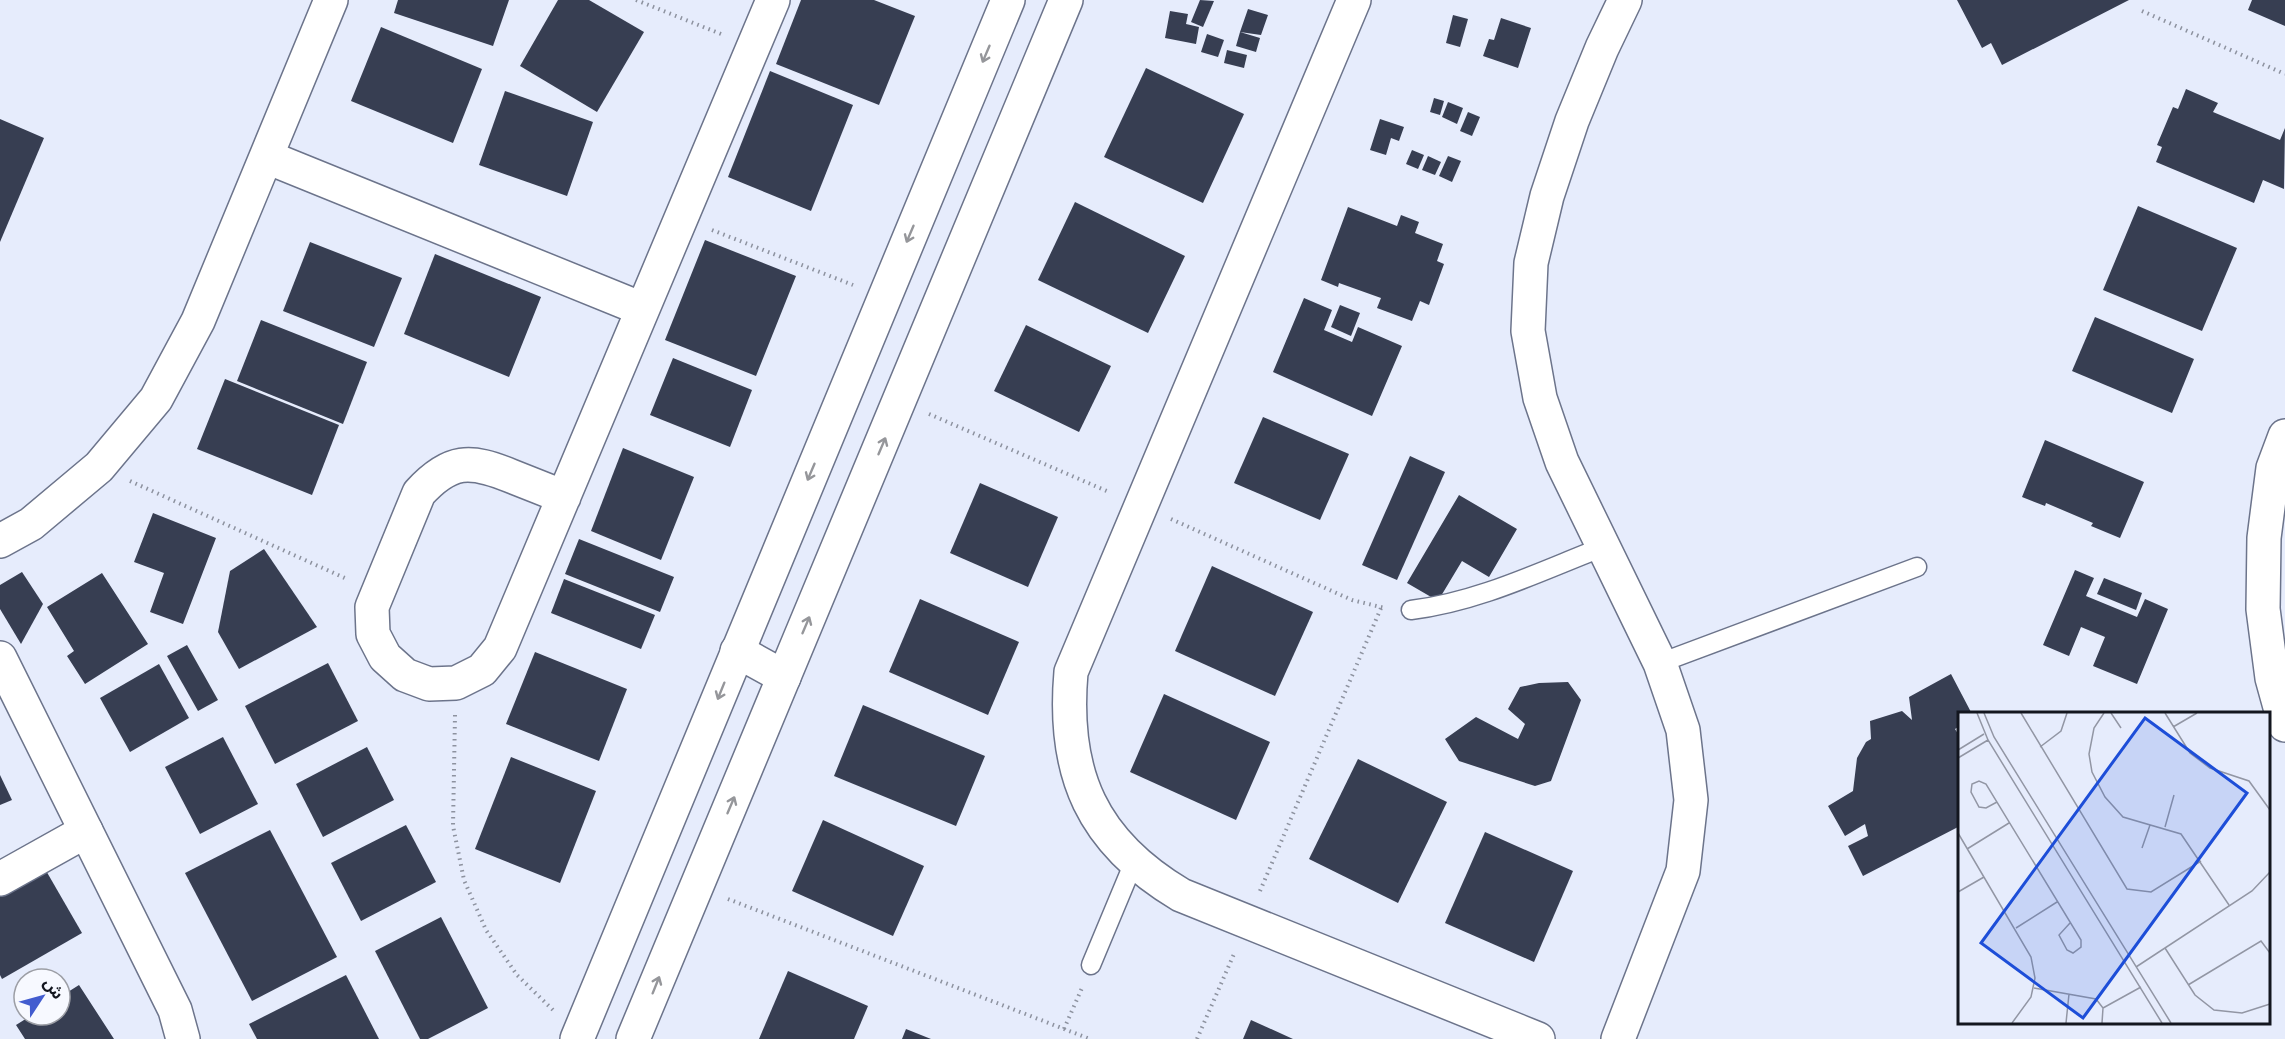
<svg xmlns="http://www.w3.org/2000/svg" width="2285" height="1039" font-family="Overpass,'Noto Sans Arabic',sans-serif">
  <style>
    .building { fill: #373e52 }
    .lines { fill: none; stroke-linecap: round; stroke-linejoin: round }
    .service-casing { stroke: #6c748b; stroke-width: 21 }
    .minor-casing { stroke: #6c748b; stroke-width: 36 }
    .path { stroke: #8d929f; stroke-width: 4; stroke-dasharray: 1.5 4.5; stroke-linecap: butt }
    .service { stroke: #fff; stroke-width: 18 }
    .minor { stroke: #fff; stroke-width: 33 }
    .oneway { stroke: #95969a }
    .inset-road { fill: none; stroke: #9296a4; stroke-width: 1.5 }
    .view { fill: #1d4ed8; fill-opacity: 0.15; stroke: #1d4ed8; stroke-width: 3 }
    .inset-edge { fill: none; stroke: #13161f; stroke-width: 3 }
  </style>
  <rect width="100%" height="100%" fill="#e6ecfc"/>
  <g class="building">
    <path d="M398,0H509L493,46L394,13Z"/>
    <path d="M558,0H589L644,32L597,112L520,66Z"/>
    <path d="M801,0H874L915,16L879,105L776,64Z"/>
    <path d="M1200,0L1214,1L1203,27L1191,22Z"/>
    <path d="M1957,0H2129L2002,65L1991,43L1982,48Z"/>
    <path d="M2252,0H2285V26L2248,10Z"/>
    <path d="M1248,9L1268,15L1261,35L1240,32L1260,38L1256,52L1236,46L1240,32Z"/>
    <path d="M1170,11L1188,14L1186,24L1199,27L1196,44L1165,38Z"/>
    <path d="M1453,15L1468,19L1460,47L1446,43Z"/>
    <path d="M1501,18L1531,28L1518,68L1483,56L1489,39L1494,40Z"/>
    <path d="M381,27L482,69L453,143L351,101Z"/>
    <path d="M1207,34L1224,40L1218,57L1201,52Z"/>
    <path d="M1227,50L1247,55L1244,68L1224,63Z"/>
    <path d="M1146,68L1244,114L1203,203L1104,157Z"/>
    <path d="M770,71L853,105L811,211L728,177Z"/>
    <path d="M2186,89L2218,103L2213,112L2280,140L2285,128L2284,189L2263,180L2254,203L2156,162L2162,147L2157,145L2173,107L2178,109Z"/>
    <path d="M505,91L593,122L567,196L479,165Z"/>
    <path d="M1434,98L1444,101L1440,115L1430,112Z"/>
    <path d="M1448,102L1463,108L1457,124L1442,117Z"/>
    <path d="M1468,112L1480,117L1472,136L1460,131Z"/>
    <path d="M0,119L44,138L0,242Z"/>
    <path d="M1380,119L1404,127L1399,141L1391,138L1386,155L1370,150Z"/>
    <path d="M1412,150L1424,155L1418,169L1406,164Z"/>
    <path d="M1428,156L1441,162L1435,175L1422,170Z"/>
    <path d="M1448,156L1461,161L1452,182L1439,176Z"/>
    <path d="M1075,202L1185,256L1148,333L1038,280Z"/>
    <path d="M2138,206L2237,248L2202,331L2103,290Z"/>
    <path d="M1348,207L1397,226L1401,215L1419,222L1415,233L1443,244L1437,261L1444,264L1429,305L1420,301L1412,321L1377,308L1381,298L1339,283L1338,287L1321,280Z"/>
    <path d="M705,240L796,276L756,376L665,340Z"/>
    <path d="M310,242L402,278L374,347L283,311Z"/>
    <path d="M435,254L541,297L509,377L404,334Z"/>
    <path d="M1304,298L1332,310L1324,330L1352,342L1358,327L1402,346L1372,416L1273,372Z"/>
    <path d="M1340,305L1360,313L1351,336L1331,327Z"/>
    <path d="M2095,317L2194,359L2172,413L2072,371Z"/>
    <path d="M261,320L367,362L343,424L237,381Z"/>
    <path d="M1026,325L1111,366L1079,432L994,391Z"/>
    <path d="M673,358L752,390L730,447L650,415Z"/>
    <path d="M225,379L339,425L312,495L197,449Z"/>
    <path d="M1263,417L1349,454L1320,520L1234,483Z"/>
    <path d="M2045,440L2144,482L2120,538L2091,526L2093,523L2046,503L2045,506L2022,497Z"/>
    <path d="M623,448L694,477L661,560L591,531Z"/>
    <path d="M1410,456L1445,472L1397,580L1362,565Z"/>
    <path d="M980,483L1058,517L1028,587L950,553Z"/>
    <path d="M1459,495L1517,529L1489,577L1462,561L1438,601L1407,583Z"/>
    <path d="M153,513L216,538L183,624L150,612L164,573L134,562Z"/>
    <path d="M579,539L674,577L660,612L565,574Z"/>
    <path d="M264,549L317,627L239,669L218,632L230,571Z"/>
    <path d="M1212,566L1313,612L1275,696L1175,651Z"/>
    <path d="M2075,570L2094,578L2086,596L2137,617L2145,599L2168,609L2137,684L2093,666L2105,637L2081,627L2069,656L2043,645Z"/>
    <path d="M22,572L43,604L21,644L0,609V585Z"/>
    <path d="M102,573L148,644L85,684L67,656L74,651L47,607Z"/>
    <path d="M2104,578L2142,593L2136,610L2097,594Z"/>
    <path d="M564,579L655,615L641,649L551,613Z"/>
    <path d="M920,599L1019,642L988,715L889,672Z"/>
    <path d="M187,645L218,700L198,711L167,656Z"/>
    <path d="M535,652L627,689L599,761L506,724Z"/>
    <path d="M328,663L358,721L275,764L245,706Z"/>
    <path d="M159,664L189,718L130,752L100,698Z"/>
    <path d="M1951,674L1972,714H1960V726L1955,729L1960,737V826L1863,876L1848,846L1868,836L1865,824L1845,836L1828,806L1853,791L1857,758L1866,742L1871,739L1870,721L1902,711L1912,720L1909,697Z"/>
    <path d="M1568,682L1581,700L1551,781L1535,786L1459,761L1445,739L1476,717L1518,739L1525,724L1508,709L1520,687L1539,683Z"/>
    <path d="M1164,694L1270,742L1236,820L1130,772Z"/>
    <path d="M863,705L985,756L956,826L834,776Z"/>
    <path d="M223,737L258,804L200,834L165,767Z"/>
    <path d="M367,747L394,800L323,837L296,784Z"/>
    <path d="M511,757L596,791L560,883L475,849Z"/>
    <path d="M1358,759L1447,802L1398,903L1309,859Z"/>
    <path d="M0,775L12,800L0,805Z"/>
    <path d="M823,820L924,866L893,936L792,891Z"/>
    <path d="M406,825L436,882L361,921L331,863Z"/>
    <path d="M270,830L337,957L252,1001L185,873Z"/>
    <path d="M1485,832L1573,871L1534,962L1445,923Z"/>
    <path d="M41,862L82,933L2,979L0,975V885Z"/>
    <path d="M441,917L488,1008L428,1039H420L375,951Z"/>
    <path d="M788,971L868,1006L854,1039H759Z"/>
    <path d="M346,975L379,1039H257L249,1024Z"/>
    <path d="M79,985L114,1039H25L16,1025L32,1015H60V997Z"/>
    <path d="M1251,1020L1293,1039H1243Z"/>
    <path d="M906,1029L931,1039H902Z"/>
  </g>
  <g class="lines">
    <g class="service-casing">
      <g id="service">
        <path d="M1411,610C1478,602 1541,571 1603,547"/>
        <path d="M1660,663L1917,567"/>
        <path d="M1091,965L1134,862"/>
      </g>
    </g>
    <g class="minor-casing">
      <g id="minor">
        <path d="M1354,0L1071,672C1062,774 1092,842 1181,895L1538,1039"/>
        <path d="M267,157L642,309"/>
        <path d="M2285,436L2273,468L2264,538L2263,609L2272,678L2285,725"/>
        <path d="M564,497C546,490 529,483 511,476C470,459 450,459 419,493L372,607L373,634L385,657L405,675L429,684L456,683L482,670L500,648L773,0"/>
        <path d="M0,541L31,524L99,467L156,399L198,321L331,0"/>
        <path d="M737,651L784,677"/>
        <path d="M0,658L175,1010L183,1039"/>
        <path d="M0,879L86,831"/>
        <path d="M577,1039L1008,0"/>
        <path d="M633,1039L1066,0"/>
        <path d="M1618,1039L1683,871L1691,800L1683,730L1660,663L1562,462L1540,398L1528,331L1531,263L1547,196L1572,121L1602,48L1625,0"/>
      </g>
    </g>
    <g class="path">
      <path d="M636,0L721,34"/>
      <path d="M2142,11L2285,74"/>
      <path d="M712,230L853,285"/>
      <path d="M929,414L1109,492"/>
      <path d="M130,481L347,579"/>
      <path d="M1171,519L1352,600L1385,608"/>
      <path d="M455,715L453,826L464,880L486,930L517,975L553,1010"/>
      <path d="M1260,891L1381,608"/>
      <path d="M728,899L1090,1039"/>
      <path d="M1064,1029L1082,988"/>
      <path d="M1197,1039L1234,954"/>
    </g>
    <use href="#service" class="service"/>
    <use href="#minor" class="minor"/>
  </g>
  <defs><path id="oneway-shaft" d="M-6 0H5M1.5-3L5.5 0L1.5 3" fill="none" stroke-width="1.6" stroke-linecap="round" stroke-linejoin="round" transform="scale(1.5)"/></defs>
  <g class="oneway">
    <use href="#oneway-shaft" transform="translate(986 54) rotate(113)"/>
    <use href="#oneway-shaft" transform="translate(910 234) rotate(113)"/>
    <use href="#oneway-shaft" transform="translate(882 446) rotate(-67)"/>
    <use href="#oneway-shaft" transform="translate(811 472) rotate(113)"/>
    <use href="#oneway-shaft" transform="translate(806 625) rotate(-67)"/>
    <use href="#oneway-shaft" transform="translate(721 691) rotate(112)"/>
    <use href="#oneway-shaft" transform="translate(731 805) rotate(-67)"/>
    <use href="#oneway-shaft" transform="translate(656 985) rotate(-68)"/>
  </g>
  <g transform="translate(1958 712)">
    <rect width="312" height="312" fill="#e6ecfc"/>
    <path class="inset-road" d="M19,1L30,28L204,311M26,1L36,25L213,311M63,1L169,177L193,180L243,149M146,1L136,16L131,42L134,60L147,85L165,105L223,122L271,193M153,1L163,16M207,1L232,41L252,56L291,69L312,98M215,15L239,1M82,35L103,19L109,1M0,38L26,22M0,46L30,28M39,90L28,96L21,95L13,80L14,72L21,69L28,72L123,228V235L115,241L109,238L101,223L112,211M207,115L216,83M0,121L73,245L77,266L73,285L54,311M184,136L192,113M9,137L51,111M0,180L26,165M58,216L99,190M207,236L237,283L256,298L284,301L312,292M178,255L294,179L312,160M230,273L303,229L312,241M76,276L138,287L145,296L144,311M145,296L183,275M108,311L111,282"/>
    <path class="view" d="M187,6L289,81L125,306L23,231Z"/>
    <rect width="312" height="312" class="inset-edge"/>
  </g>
  <g transform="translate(42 997) rotate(54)"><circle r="28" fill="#f7f9ff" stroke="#9c9ea5" stroke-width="1.5"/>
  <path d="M0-4.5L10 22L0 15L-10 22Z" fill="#425ccf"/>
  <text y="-9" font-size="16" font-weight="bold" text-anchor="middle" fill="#13161f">ش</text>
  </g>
</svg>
